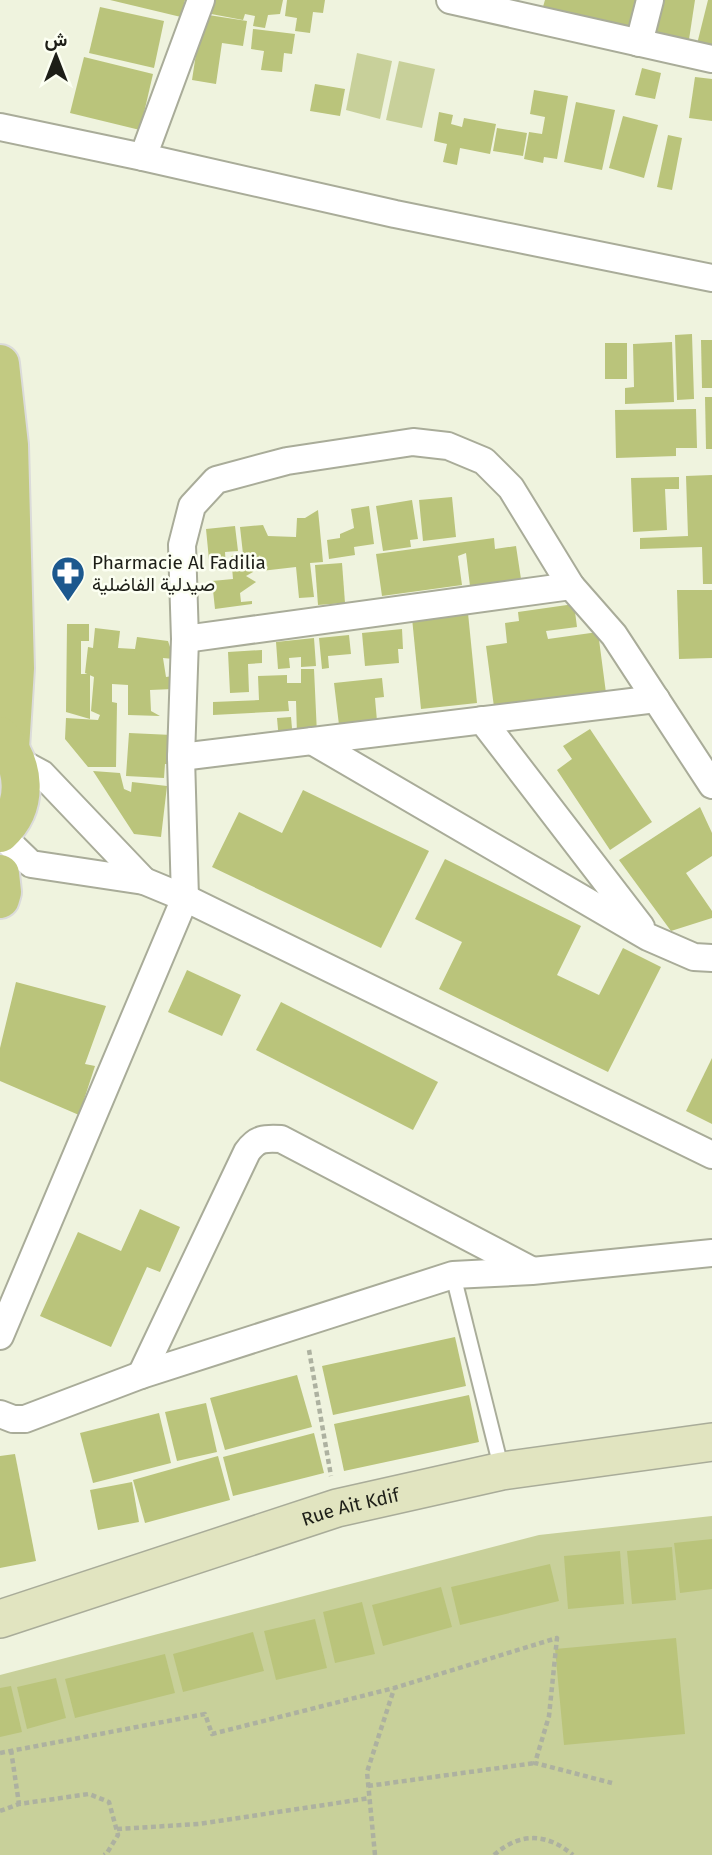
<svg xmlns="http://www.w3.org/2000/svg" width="712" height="1855" font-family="'Fira Sans',Vazirmatn,sans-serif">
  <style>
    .green { fill: #c8d09a }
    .building { fill: #bac47b }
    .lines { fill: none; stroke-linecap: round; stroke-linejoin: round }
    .lane-casing { stroke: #a9ac99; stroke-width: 18 }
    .street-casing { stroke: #a9ac99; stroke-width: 30 }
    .secondary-casing { stroke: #a9ac99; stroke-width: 40 }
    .primary-casing { stroke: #dbdbda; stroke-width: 42 }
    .path { stroke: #adb1a0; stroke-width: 4.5; stroke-dasharray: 5 3.5; stroke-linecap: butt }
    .lane { stroke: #fff; stroke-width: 14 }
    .street { stroke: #fff; stroke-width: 26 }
    .secondary { stroke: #e1e4c0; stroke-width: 37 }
    .primary { stroke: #c2ca82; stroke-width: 38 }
    .labels { text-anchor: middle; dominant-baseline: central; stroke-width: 5; stroke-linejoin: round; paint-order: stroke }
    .poi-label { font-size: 19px; fill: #1d1e17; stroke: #fcfff2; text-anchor: start }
    .street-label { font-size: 19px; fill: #1d1e17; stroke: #fcfff2 }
  </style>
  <rect width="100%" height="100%" fill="#eff3de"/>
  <g class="green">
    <path d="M357,53L392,61L380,119L346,110Z"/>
    <path d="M399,61L435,69L422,128L386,120Z"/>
    <path d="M712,1516V1855H0V1675L539,1535Z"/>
  </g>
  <g class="building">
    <path d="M110,0H185L181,17Z"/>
    <path d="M208,0H283L280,14L268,15L265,28L253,26L255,16L245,14L243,20L206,13Z"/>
    <path d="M287,0H325L323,13L313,12L310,33L295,31L297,18L285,16Z"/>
    <path d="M545,0H638L630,32L542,10Z"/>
    <path d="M658,0H695L688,46L652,41Z"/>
    <path d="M708,0H712V48L697,44Z"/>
    <path d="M100,7L164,21L154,68L89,53Z"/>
    <path d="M202,14L247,21L243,46L222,43L216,84L192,80Z"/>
    <path d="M253,29L295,34L292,54L284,53L282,72L261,70L264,51L251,49Z"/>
    <path d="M84,57L153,74L140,130L70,113Z"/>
    <path d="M642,68L661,73L655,99L635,95Z"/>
    <path d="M695,77L712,79V121L689,118Z"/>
    <path d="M315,84L345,89L340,116L310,111Z"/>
    <path d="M534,90L568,96L557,159L544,157L543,163L524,159L529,132L542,134L545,117L530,114Z"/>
    <path d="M576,102L615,110L602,170L564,162Z"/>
    <path d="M439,112L453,115L451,124L462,127L464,118L496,124L490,154L460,148L457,165L443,162L447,144L434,141Z"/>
    <path d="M623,116L658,125L644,178L609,168Z"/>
    <path d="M497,128L527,133L523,156L493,151Z"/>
    <path d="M668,135L682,138L672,190L657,187Z"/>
    <path d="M692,334L694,399L677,400L675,335Z"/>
    <path d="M701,340H712V388H702Z"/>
    <path d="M672,342L674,402L625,404V388L634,387L633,344Z"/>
    <rect x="605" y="343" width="22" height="36"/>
    <path d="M705,397H712V449H706Z"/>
    <path d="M696,409L697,448H676V456L616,458L615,410Z"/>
    <path d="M712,475V584H703L702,547L640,549V538L688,536L686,476Z"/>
    <path d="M679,477V489H665L667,530L633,532L631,478Z"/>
    <path d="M452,497L456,537L423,541L419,500Z"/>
    <path d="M412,500L418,539L410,540L411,547L383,551L376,506Z"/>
    <path d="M369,506L374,544L354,547L355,555L329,559L327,540L340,538V534L354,528L351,509Z"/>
    <path d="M318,510L323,562L310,563L314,597L299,598L296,567L261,571L260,555L253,572L246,576L256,582L240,593L241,602L252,601V604L215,609L212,581L233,579L231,556L243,554L240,527L263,525L268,536L296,537L297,518H305Z"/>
    <path d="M235,526L238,551L225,552L226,568L210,570L206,529Z"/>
    <path d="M494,538L495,549L516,546L521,579L470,586L466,553L458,556L462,585L382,596L376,554Z"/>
    <path d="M342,563L345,603L318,605L315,565Z"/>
    <path d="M677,590H712V658L679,659Z"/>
    <path d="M574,604L577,627L546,631L548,639L598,632L606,693L494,707L486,646L507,643L505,623L519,621L518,612Z"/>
    <path d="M468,613L477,703L421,709L412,618Z"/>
    <path d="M67,624H89V641H81V674H90V719L66,712Z"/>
    <path d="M95,628L120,631L118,648L135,649L137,637L168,641L174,659L163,658L166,677L173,676V689L150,690L151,711L160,716L128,715V685L112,684V702L117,703L116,767H88L65,739L66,718L98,720L100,715L91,711L94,677L85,673L88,647L93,648Z"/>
    <path d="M402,629L403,649H398L399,663L365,666L362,633Z"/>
    <path d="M349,635L351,654L328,656L329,668L322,669L319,638Z"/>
    <path d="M314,638L316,666L301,667V657L289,658L290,668L278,669L276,642Z"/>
    <path d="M262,650V663L248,664L249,692L230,693L228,652Z"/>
    <path d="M301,669H314L317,734L297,735L296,701H288L289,711L213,715V702L259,700L258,676L287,675V683H301Z"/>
    <path d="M382,678L384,697L375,698L377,721L339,725L334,683Z"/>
    <path d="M291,717L293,740L279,741L277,718Z"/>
    <path d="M590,729L652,822L610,850L557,770L572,759L563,746Z"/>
    <path d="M129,733L172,735L171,764H165L164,778L126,776Z"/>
    <path d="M93,771L120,773L124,789L131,792L132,782L167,786L161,837L134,834Z"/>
    <path d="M303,790L429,851L381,948L212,867L239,812L282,833Z"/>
    <path d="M700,807L712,833V856L686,873L712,911V918L671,931L619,860Z"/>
    <path d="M445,859L581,926L557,975L599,995L623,948L661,967L608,1072L439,989L462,942L415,919Z"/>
    <path d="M187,970L241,995L222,1036L168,1012Z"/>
    <path d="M16,982L106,1006L85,1064L95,1066L79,1115L0,1081V1048Z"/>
    <path d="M281,1002L438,1082L413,1130L256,1050Z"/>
    <path d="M712,1058V1124L686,1111Z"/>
    <path d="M140,1209L180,1227L160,1272L147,1267L111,1347L40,1316L78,1232L121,1251Z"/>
    <path d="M455,1337L466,1386L333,1415L322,1366Z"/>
    <path d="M297,1375L312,1427L225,1450L210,1398Z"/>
    <path d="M469,1395L479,1442L344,1471L334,1424Z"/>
    <path d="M206,1403L217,1452L177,1461L165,1412Z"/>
    <path d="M159,1413L171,1463L93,1483L80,1433Z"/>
    <path d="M314,1433L324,1473L233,1496L223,1457Z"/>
    <path d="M15,1454L36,1561L0,1568V1456Z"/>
    <path d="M218,1456L230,1500L145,1523L133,1480Z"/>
    <path d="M132,1482L139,1522L98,1530L90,1490Z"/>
    <path d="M712,1539V1589L680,1593L674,1543Z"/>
    <path d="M672,1547L676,1600L632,1604L627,1551Z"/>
    <path d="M620,1551L624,1604L568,1609L564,1556Z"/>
    <path d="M550,1564L559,1601L460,1625L451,1587Z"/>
    <path d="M441,1587L452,1627L383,1646L372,1605Z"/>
    <path d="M362,1602L375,1654L335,1663L323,1612Z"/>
    <path d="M315,1619L327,1668L276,1680L264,1631Z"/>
    <path d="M253,1632L264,1671L183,1692L173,1654Z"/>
    <path d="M676,1638L685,1734L564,1745L555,1649Z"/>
    <path d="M165,1654L175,1693L75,1718L65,1679Z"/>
    <path d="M56,1678L66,1718L27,1729L17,1687Z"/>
    <path d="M11,1686L22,1732L0,1737V1688Z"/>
  </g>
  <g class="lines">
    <g class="lane-casing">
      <path id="lane" d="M453,1275L502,1471"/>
    </g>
    <g class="street-casing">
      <g id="street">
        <path d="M201,0L143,157L395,214L712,278"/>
        <path d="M450,0L712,59"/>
        <path d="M639,43L650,0"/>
        <path d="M0,127L143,157"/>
        <path d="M185,639L571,586"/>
        <path d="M482,720L641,927"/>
        <path d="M312,741L648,937L694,957L712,958"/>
        <path d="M181,757L656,699"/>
        <path d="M16,760L42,774L144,881"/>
        <path d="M0,834L31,864L144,881L185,898L712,1155"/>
        <path d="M0,1336L185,898L181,757L185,639L182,545L192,506L216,480L287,461L413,442L448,446L484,461L511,488L571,586L614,635L712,785"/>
        <path d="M141,1375L247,1152C257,1138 265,1138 281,1139L531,1270"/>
        <path d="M0,1414L13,1419H25L141,1375L453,1275L532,1271L712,1253"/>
      </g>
    </g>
    <g class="secondary-casing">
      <g id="secondary">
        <path id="s1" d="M0,1619L337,1508L502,1471L712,1442"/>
      </g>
    </g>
    <g class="primary-casing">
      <g id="primary">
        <path d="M0,364L9,445L15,668L10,748"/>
        <path d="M0,736C25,764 30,805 0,833"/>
        <path d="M0,874L2,892L0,899"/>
      </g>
    </g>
    <g class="path">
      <path d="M309,1350L331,1476"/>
      <path d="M11,1750L19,1804"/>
      <path d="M0,1753L205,1714L212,1734L394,1688L557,1638L549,1716L535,1763L612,1783"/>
      <path d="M368,1786L535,1763"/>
      <path d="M0,1811L19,1804L89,1794L109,1802L118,1835L107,1853L104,1855"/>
      <path d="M117,1829L199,1824L370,1798"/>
      <path d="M375,1855L367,1772L394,1689"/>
      <path d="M494,1855C520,1832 547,1833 573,1855"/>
    </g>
    <use href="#lane" class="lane"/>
    <use href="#street" class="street"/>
    <use href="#secondary" class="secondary"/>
    <use href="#primary" class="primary"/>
  </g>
  <defs>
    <g id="pharmacy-pin" transform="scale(1.75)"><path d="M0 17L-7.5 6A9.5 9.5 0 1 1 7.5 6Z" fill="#1c588e" stroke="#fcfff2"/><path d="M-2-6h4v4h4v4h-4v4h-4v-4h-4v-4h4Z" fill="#fff"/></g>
  </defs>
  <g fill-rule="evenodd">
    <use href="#pharmacy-pin" x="68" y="573"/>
  </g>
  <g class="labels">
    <g class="poi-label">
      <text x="92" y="562">Pharmacie Al Fadilia<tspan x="92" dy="22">صيدلية الفاضلية</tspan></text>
    </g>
    <g class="street-label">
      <text stroke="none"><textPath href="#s1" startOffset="368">Rue Ait Kdif</textPath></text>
    </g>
  </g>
  <g transform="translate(56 56)" stroke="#fcfff2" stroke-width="5" paint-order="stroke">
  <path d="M0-5L12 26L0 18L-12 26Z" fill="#1d1e17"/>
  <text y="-10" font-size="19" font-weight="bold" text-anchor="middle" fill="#1d1e17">ش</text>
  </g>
</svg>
